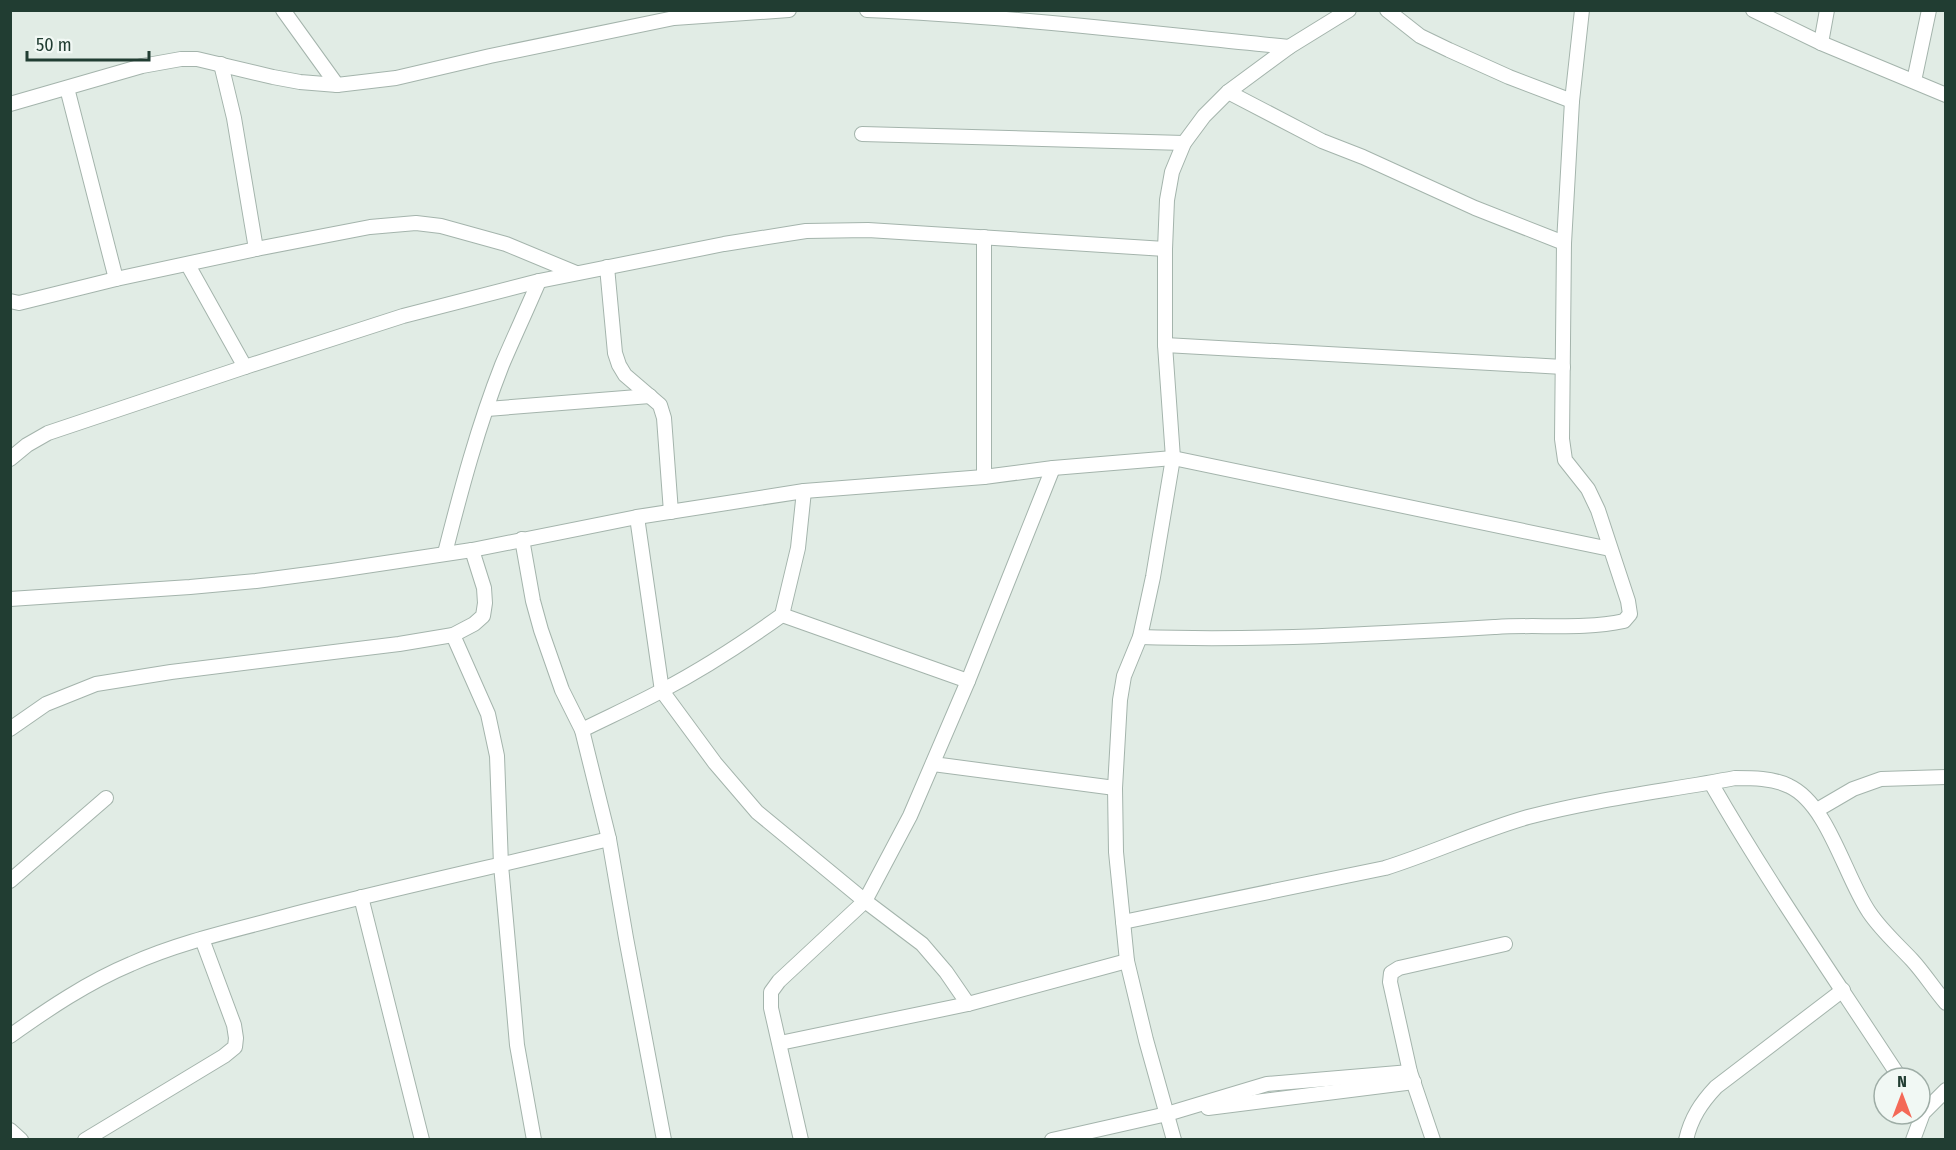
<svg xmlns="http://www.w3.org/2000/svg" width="1956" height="1150" font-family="'Fira Sans Condensed',sans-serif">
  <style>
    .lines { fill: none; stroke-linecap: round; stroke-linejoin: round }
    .street-casing { stroke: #a4b4ac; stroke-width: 16 }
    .street { stroke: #fff; stroke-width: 14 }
  </style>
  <rect width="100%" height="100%" fill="#e1ece5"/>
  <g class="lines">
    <g class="street-casing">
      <g id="street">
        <path d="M283,10L337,85"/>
        <path d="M867,10C1008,16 1148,33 1289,47"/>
        <path d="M1387,10L1420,36L1449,50L1509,77L1572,101"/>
        <path d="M1753,10L1821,43L1946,95"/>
        <path d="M1821,43L1827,10"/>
        <path d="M221,64L234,118L256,249"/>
        <path d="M1914,81L1929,10"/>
        <path d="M67,88L116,279"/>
        <path d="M1228,92L1322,141L1363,157L1475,208L1564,243"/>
        <path d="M10,104L142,66L181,59H197L273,77L300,82L337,85L396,78L490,56L674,18L789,10"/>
        <path d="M862,134L1184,143"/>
        <path d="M188,265L245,367"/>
        <path d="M607,267L615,353L619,365L625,375L660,405L664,418L671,512"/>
        <path d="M10,301L19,303L116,279L256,249L370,227L416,223L441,226L506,244L576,273"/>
        <path d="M1165,345L1563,367"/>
        <path d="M487,409L650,396"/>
        <path d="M10,459L27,445L48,433L245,367L403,316L539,281L724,244L806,231L868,230L1165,249"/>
        <path d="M984,477V237"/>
        <path d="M637,517L662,691L715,763L757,812L865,901L922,944L946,972L968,1004"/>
        <path d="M522,539L533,601L541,630L562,690L582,730L609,839L626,938L664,1140"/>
        <path d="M445,553C461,490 478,426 502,365C514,337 527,309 539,281"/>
        <path d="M10,599L190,587L256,581L332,571L472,550L637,517L804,491L984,477L1053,468L1173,458L1610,549"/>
        <path d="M782,615L968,681"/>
        <path d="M453,635L488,714L497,756L501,865L513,999L517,1045L534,1140"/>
        <path d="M1140,637C1259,641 1377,634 1496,627C1539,624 1582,630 1624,621L1630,614L1628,601L1598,510L1588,489L1565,460L1562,439L1564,243L1572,101L1582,10"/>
        <path d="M10,729L46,704L96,684L171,672L399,644L453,635L474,624L483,616L485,603L484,588L472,550"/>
        <path d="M582,730C608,717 635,705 661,691C703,669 743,643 782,615L798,548L804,491"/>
        <path d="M933,764L1115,788"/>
        <path d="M1711,783C1769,884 1836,980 1900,1078"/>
        <path d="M1817,810L1853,789L1881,779L1946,777"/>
        <path d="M10,881L106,798"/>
        <path d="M361,897L422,1140"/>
        <path d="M1123,922L1385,868C1433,853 1479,831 1528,817C1596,799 1666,791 1735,778C1752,778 1773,778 1789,786C1828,804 1845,877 1869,912C1881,930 1897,944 1912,960C1924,973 1934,989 1946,1003"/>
        <path d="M10,1036C48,1009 88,982 131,964C180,942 235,930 287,916C394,888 502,865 609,839"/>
        <path d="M780,1043L968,1004L1127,961"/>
        <path d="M1208,1108L1414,1082"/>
        <path d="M10,1130L21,1140"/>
        <path d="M85,1140L224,1056L235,1047L236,1038L234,1025L202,939"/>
        <path d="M801,1140L771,1008V992L779,981L865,901L910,816L968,681L1053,468"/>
        <path d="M1052,1140L1167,1114L1267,1084L1410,1072"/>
        <path d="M1174,1140L1146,1040L1127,961L1116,852L1115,788L1120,700L1124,676L1140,637L1153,577L1173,458L1165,345V249L1167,200L1172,172L1184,143L1204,116L1228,92L1289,47L1349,10"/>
        <path d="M1433,1140L1410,1072L1390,982L1391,973L1399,968L1505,944"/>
        <path d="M1686,1140C1691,1118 1701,1103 1716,1087L1843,990"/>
        <path d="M1913,1140L1923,1113L1946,1090"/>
      </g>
    </g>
    <use href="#street" class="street"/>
  </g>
  <rect width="1956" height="1150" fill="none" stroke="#213d32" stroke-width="24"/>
  <g transform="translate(1902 1096)"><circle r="28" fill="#f1f8f4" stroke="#9eada6" stroke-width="1.5"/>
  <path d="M0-4.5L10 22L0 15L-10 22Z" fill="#f46957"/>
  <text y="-9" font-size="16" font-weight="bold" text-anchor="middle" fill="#213d32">N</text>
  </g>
  <path d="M27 51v9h122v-9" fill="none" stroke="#213d32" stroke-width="3"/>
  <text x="36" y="51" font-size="18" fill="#213d32" stroke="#f1f8f4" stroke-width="4.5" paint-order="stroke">50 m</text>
</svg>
